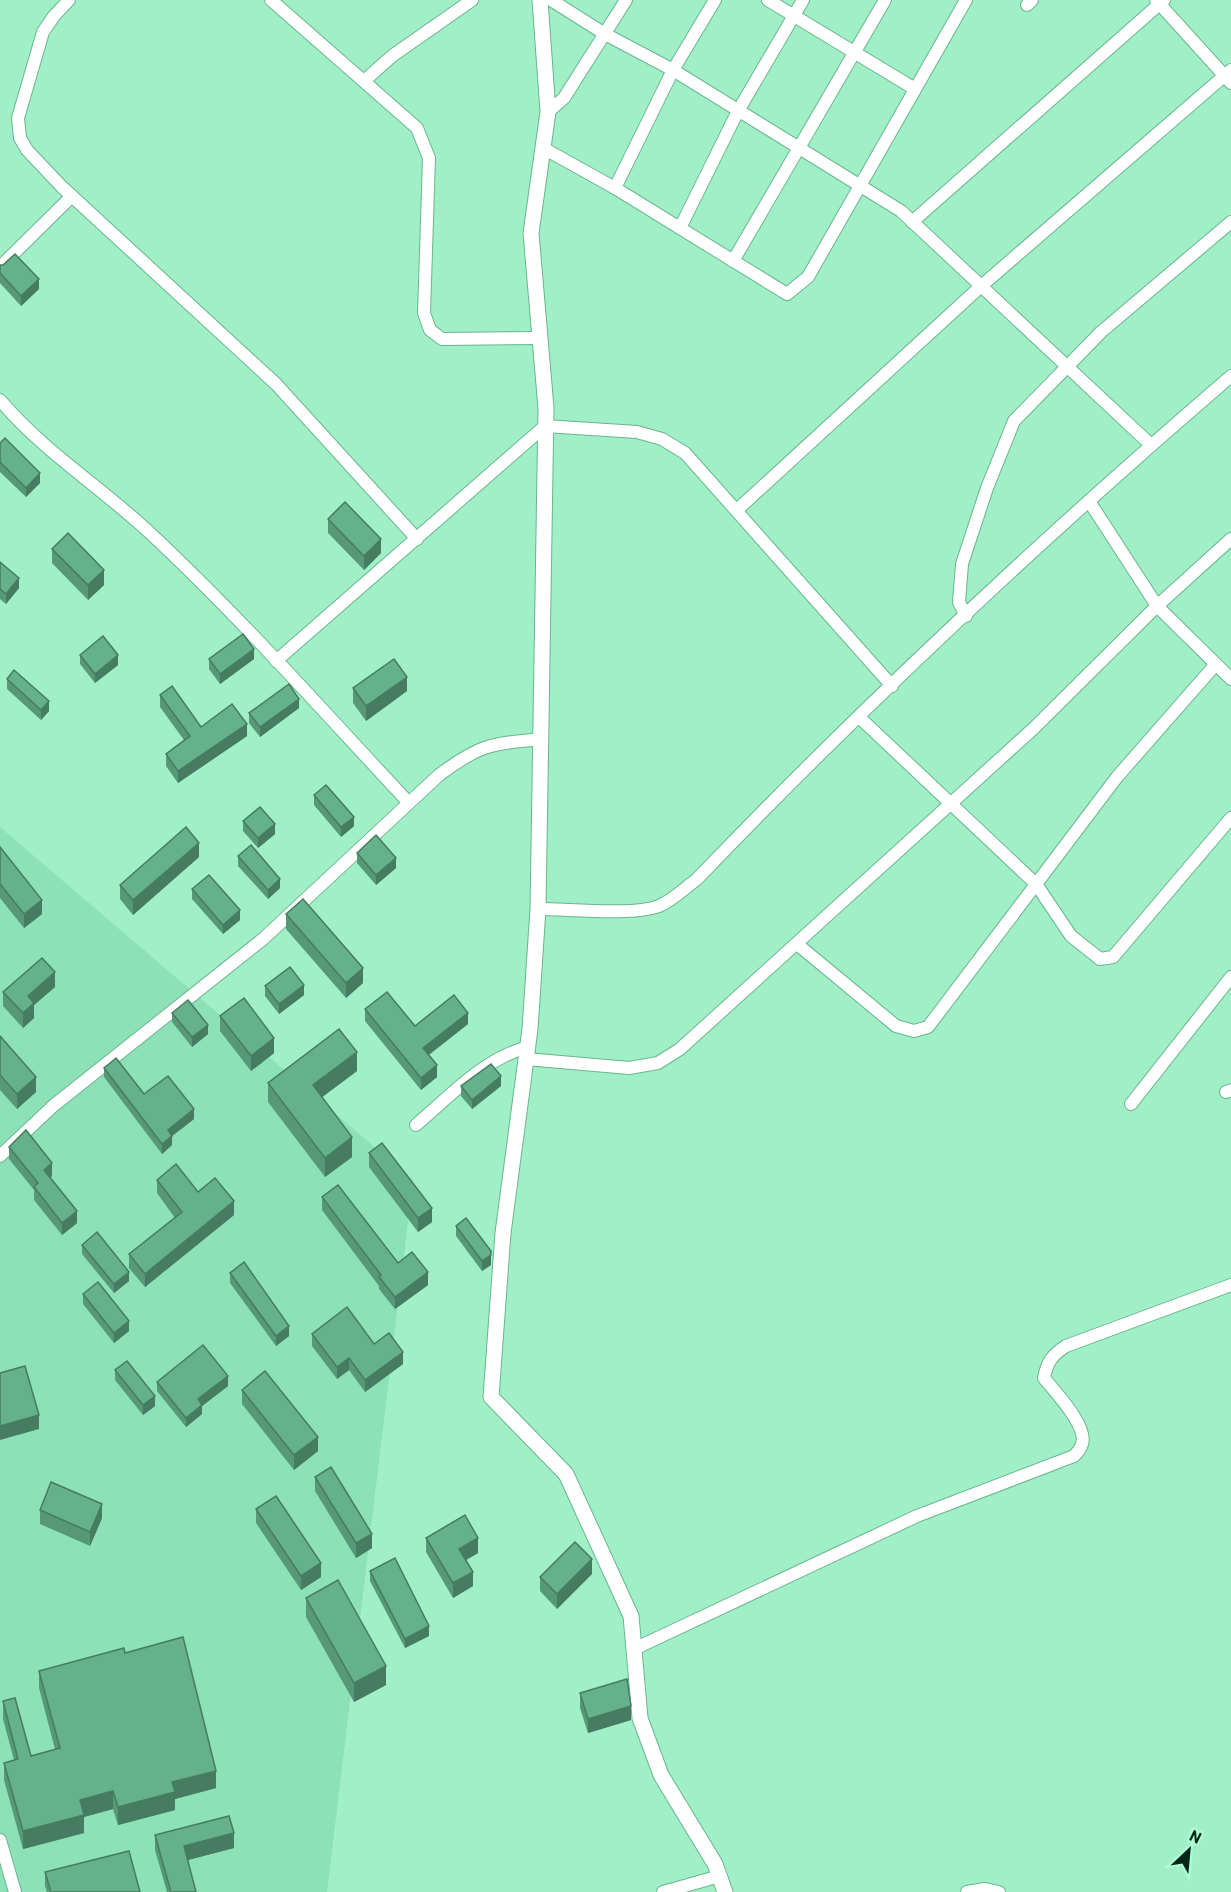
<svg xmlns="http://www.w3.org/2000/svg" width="1231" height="1892" font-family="Barlow,sans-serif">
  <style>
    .built { fill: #8ce1b6 }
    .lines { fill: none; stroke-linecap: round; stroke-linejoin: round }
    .minor-casing { stroke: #68b58f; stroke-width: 14 }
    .tertiary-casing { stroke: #68b58f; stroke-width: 17 }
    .minor { stroke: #fff; stroke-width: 12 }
    .tertiary { stroke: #fff; stroke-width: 15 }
    .wall { fill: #569878 }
    .shaded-wall { fill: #467c61 }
    .building { fill: #64b18b; stroke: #467c61; stroke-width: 1.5 }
  </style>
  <rect width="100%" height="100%" fill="#a1efc6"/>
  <path class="built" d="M0,827L413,1180L327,1892H0Z"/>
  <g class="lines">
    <g class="minor-casing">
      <g id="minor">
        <path d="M69,0L54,16L43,32L18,118L20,138L27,150L62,187L276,384L417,539"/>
        <path d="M271,0L417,128L429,158L424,313L430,330L442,339L540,338"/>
        <path d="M551,0L605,34L673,70L901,211L1151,445"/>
        <path d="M768,0L915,89"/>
        <path d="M1156,0L1231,83"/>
        <path d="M1027,5L1032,0"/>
        <path d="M364,81L392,56L472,0"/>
        <path d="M548,112L564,98L626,0"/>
        <path d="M543,148L615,188L787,294L808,277L966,0"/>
        <path d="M615,188L673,70L715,0"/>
        <path d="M912,222L1164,0"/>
        <path d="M680,228L738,111L803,0"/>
        <path d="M733,261L885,0"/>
        <path d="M0,267L72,196"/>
        <path d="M0,400C44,452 101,487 150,533C241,618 324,712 409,803"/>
        <path d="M1089,501L1157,606L1231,679"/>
        <path d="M737,510L980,287L1231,70"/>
        <path d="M966,616L959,602L962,564L987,488L1014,421L1101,332L1231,222"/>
        <path d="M276,661L545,426L637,432L662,439L685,453L892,686"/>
        <path d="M860,718L1036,884L1071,936L1100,959L1113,957L1231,818"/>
        <path d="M538,909C569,909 633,916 659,906C673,900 685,888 697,879C866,703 1046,535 1231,376"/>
        <path d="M797,944L896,1026L914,1031L928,1027L1117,777L1216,664"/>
        <path d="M526,1059L629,1068L658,1063L680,1049L1034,728L1157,606L1231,539"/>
        <path d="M1226,1092L1231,1090"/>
        <path d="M1131,1104L1231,977"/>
        <path d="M416,1125C450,1096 483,1059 528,1047"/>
        <path d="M0,1156L53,1106L263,939L439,775C481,744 490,744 541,739"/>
        <path d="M634,1649L917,1516L1074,1456C1077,1453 1081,1448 1082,1444C1088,1426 1055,1392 1044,1378C1047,1362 1052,1355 1066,1346L1231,1285"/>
        <path d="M0,1840L15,1892"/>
        <path d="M663,1892L720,1876"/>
        <path d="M967,1892L985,1889L999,1892"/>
      </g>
    </g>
    <g class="tertiary-casing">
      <path id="tertiary" d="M540,0L548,112L531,233L546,408L538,909L530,1029L503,1233L491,1397L566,1474L631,1616L640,1718L661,1775L715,1864L725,1892"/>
    </g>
    <use href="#minor" class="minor"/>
    <use href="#tertiary" class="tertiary"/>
  </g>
  <g class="wall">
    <path d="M0,265L39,289L21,306L0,283Z"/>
    <path d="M0,443L40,483L26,497L0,472Z"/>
    <path d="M328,519L381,553L364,570L328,533Z"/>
    <path d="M52,549L104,585L88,600L52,563Z"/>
    <path d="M0,562L19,588L6,604L0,599Z"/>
    <path d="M80,655L118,665L95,683L80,664Z"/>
    <path d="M209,659H254L220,684L209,669Z"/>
    <path d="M7,679L49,711L41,720L7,689Z"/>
    <path d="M353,688L407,691L366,721L353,703Z"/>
    <path d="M160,695L201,727L247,736L178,783L166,766V754L184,740L160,707Z"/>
    <path d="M299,708L260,737L249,723V713Z"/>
    <path d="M314,795L354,826L341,837L314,805Z"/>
    <path d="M243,821L275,834L258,848L243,831Z"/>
    <path d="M0,847L42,914L24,928L0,898Z"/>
    <path d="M357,853L396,868L376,885L357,863Z"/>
    <path d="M238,856L280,888L268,899L238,866Z"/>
    <path d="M199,857L133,915L120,899V885Z"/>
    <path d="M192,889L240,920L223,934L192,899Z"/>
    <path d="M286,914L363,983L346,998L286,929Z"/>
    <path d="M265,986L304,995L279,1014L265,996Z"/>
    <path d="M55,987L34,1005V1018L23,1028L3,1006V992Z"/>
    <path d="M365,1009L415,1026L468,1024L429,1055L437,1077L421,1090L365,1021Z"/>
    <path d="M172,1013L208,1034L192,1047L172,1022Z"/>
    <path d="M220,1016L274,1053L251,1071L220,1031Z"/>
    <path d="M0,1036L36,1092L17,1109L0,1090Z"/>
    <path d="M104,1068L144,1094L194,1119L172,1136V1145L162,1154L104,1077Z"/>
    <path d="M357,1071L322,1097L352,1157L325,1177L268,1102V1083Z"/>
    <path d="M461,1086H501L472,1109L461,1096Z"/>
    <path d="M9,1147L52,1176L50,1178L77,1223L62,1235L34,1200V1190L9,1159Z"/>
    <path d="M369,1153L432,1222L418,1232L369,1167Z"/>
    <path d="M157,1180L198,1192L234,1215L145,1287L129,1268V1254L175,1218L157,1193Z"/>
    <path d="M322,1197L398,1263L428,1285L395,1309L379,1289V1286L322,1210Z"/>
    <path d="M456,1226L491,1265L482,1271L456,1236Z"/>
    <path d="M82,1245L129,1281L114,1293L82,1254Z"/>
    <path d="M230,1273L289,1336L276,1346L230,1283Z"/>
    <path d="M83,1294L129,1331L114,1343L83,1304Z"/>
    <path d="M312,1334L374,1344L403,1364L365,1392L349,1370L337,1379L312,1346Z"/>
    <path d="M115,1370L155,1406L143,1415L115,1380Z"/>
    <path d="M157,1382L228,1386L202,1406V1414L186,1427L157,1391Z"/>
    <path d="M242,1390L318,1451L294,1470L242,1404Z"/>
    <path d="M315,1477L372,1548L356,1558L315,1491Z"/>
    <path d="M256,1509L321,1577L301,1590L256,1523Z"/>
    <path d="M40,1510L102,1518L90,1546L40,1524Z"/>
    <path d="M426,1538L478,1553L466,1560L473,1586L453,1598L426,1552Z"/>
    <path d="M370,1571L429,1636L405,1648L370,1581Z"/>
    <path d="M592,1574L557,1609L540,1591V1577Z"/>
    <path d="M306,1598L386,1685L354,1702L306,1617Z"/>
    <path d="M125,1653L216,1788L175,1799V1810L118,1825L113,1809L84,1817V1833L23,1849L4,1780V1763L14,1760L3,1719V1701L31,1756L55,1749L39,1688V1671Z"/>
    <path d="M580,1693L631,1720L588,1733L580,1708Z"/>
    <path d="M155,1835L234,1848L188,1860L196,1892H167L155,1850Z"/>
    <path d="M45,1872L140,1892H47L45,1886Z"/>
  </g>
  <g class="shaded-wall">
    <path d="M39,279V289L21,306V296Z"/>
    <path d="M40,473V483L26,497V488Z"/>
    <path d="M381,539V553L364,570V556Z"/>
    <path d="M104,570V585L88,600V585Z"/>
    <path d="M19,578V588L6,604V594Z"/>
    <path d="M254,649V659L220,684V674Z"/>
    <path d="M118,655V665L95,683V674Z"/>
    <path d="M407,677V691L366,721V706Z"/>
    <path d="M299,699V708L260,737V727Z"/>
    <path d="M49,701V711L41,720V710Z"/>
    <path d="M247,724V736L178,783V771Z"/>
    <path d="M354,817V826L341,837V827Z"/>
    <path d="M275,824V834L258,848V838Z"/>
    <path d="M199,843V857L133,915V900Z"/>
    <path d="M396,858V868L376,885V875Z"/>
    <path d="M280,879V888L268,899V890Z"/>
    <path d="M42,900V914L24,928V914Z"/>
    <path d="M240,910V920L223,934V925Z"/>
    <path d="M363,968V983L346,998V983Z"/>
    <path d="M55,972V987L34,1005V1018L23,1028V1013L28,996Z"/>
    <path d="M304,985V995L279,1014V1004Z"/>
    <path d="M468,1013V1024L423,1059V1048Z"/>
    <path d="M208,1025V1034L192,1047V1037Z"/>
    <path d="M274,1038V1053L251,1071V1056Z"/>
    <path d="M357,1052V1071L313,1104V1085Z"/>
    <path d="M437,1065V1077L421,1090V1078Z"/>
    <path d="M501,1076V1086L472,1109V1100Z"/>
    <path d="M36,1077V1092L17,1109V1094Z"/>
    <path d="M194,1109V1119L172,1136V1145L162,1154V1144L168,1130Z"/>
    <path d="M352,1137V1157L325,1177V1158Z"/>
    <path d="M52,1163V1176L44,1182V1170Z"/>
    <path d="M234,1201V1215L145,1287V1274Z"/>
    <path d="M432,1208V1222L418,1232V1218Z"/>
    <path d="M77,1211V1223L62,1235V1223Z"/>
    <path d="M491,1251V1265L482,1271V1261Z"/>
    <path d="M129,1272V1281L114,1293V1284Z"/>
    <path d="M428,1272V1285L395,1309V1297Z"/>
    <path d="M129,1321V1331L114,1343V1333Z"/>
    <path d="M289,1326V1336L276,1346V1336Z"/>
    <path d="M403,1352V1364L365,1392V1380Z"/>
    <path d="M349,1358V1370L337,1379V1367Z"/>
    <path d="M228,1376V1386L202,1406V1414L186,1427V1418L198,1399Z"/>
    <path d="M155,1396V1406L143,1415V1405Z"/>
    <path d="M39,1415V1429L0,1440V1426Z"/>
    <path d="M318,1437V1451L294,1470V1455Z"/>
    <path d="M102,1504V1518L90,1546V1532Z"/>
    <path d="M372,1534V1548L356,1558V1543Z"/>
    <path d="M478,1538V1553L459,1564V1549Z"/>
    <path d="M592,1559V1574L557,1609V1594Z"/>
    <path d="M321,1563V1577L301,1590V1576Z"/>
    <path d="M473,1572V1586L453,1598V1583Z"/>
    <path d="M429,1626V1636L405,1648V1639Z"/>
    <path d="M386,1666V1685L354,1702V1683Z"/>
    <path d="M631,1706V1720L588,1733V1719Z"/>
    <path d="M216,1771V1788L175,1799V1810L118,1825V1807L172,1782Z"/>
    <path d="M113,1791V1809L84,1817V1833L23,1849V1831L80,1800Z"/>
    <path d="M234,1833V1848L184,1861V1846Z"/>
  </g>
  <g class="building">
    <path d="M15,254L39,279L21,296L0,273V265H3Z"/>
    <path d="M5,438L40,473L26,488L0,462V443Z"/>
    <path d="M345,502L381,539L364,556L328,519Z"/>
    <path d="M68,533L104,570L88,585L52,549Z"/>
    <path d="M0,562L19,578L6,594L0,589Z"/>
    <path d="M243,634L254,649L220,674L209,659Z"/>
    <path d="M103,636L118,655L95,674L80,655Z"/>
    <path d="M394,659L407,677L366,706L353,688Z"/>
    <path d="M14,670L49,701L41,710L7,679Z"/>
    <path d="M289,684L299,699L260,727L249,713Z"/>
    <path d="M172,686L201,727L232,704L247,724L178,771L166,754L190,736L160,695Z"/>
    <path d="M326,785L354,817L341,827L314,795Z"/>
    <path d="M260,807L275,824L258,838L243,821Z"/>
    <path d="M186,827L199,843L133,900L120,885Z"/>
    <path d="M376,835L396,858L376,875L357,853Z"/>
    <path d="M251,845L280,879L268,890L238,856Z"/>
    <path d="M0,847L42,900L24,914L0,884Z"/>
    <path d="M209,875L240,910L223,925L192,889Z"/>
    <path d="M303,899L363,968L346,983L286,914Z"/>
    <path d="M42,958L55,972L28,996L34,1003L23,1013L3,992Z"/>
    <path d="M290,967L304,985L279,1004L265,986Z"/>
    <path d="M387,992L415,1026L454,995L468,1013L423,1048L437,1065L421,1078L365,1009Z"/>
    <path d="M244,998L274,1038L251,1056L220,1016Z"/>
    <path d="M188,1000L208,1025L192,1037L172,1013Z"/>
    <path d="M339,1029L357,1052L313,1085L352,1137L325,1158L268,1083Z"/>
    <path d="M0,1036L36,1077L17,1094L0,1075Z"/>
    <path d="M116,1058L144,1094L168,1076L194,1109L168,1130L172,1136L162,1144L104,1068Z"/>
    <path d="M491,1064L501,1076L472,1100L461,1086Z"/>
    <path d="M26,1130L52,1163L44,1170L77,1211L62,1223L34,1187L38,1183L9,1147Z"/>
    <path d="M382,1143L432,1208L418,1218L369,1153Z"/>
    <path d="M176,1164L198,1192L215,1178L234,1201L145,1274L129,1254L182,1212L157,1180Z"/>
    <path d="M338,1185L398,1263L412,1252L428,1272L395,1297L379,1277L381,1275L322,1197Z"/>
    <path d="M466,1218L491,1251V1255L482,1261L456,1226Z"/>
    <path d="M97,1232L129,1272L114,1284L82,1245Z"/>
    <path d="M244,1262L289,1326L276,1336L230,1273Z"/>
    <path d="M98,1282L129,1321L114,1333L83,1294Z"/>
    <path d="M347,1307L374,1344L389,1333L403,1352L365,1380L349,1358L337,1367L312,1334Z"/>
    <path d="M203,1345L228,1376L198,1399L202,1405L186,1418L157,1382Z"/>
    <path d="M127,1361L155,1396L143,1405L115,1370Z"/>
    <path d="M25,1366L39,1415L0,1426V1373Z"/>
    <path d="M265,1371L318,1437L294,1455L242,1390Z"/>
    <path d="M331,1467L372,1534L356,1543L315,1477Z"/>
    <path d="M51,1482L102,1504L90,1532L40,1510Z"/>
    <path d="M276,1496L321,1563L301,1576L256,1509Z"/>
    <path d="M465,1515L478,1538L459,1549L473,1572L453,1583L426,1538Z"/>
    <path d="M575,1542L592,1559L557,1594L540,1577Z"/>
    <path d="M395,1558L429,1626L405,1639L370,1571Z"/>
    <path d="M338,1580L386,1666L354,1683L306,1598Z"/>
    <path d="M183,1637L216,1771L172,1782L175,1792L118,1807L113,1791L80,1800L84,1815L23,1831L4,1763L18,1759L3,1701L15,1698L31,1756L60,1748L39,1671L124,1648L125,1653Z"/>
    <path d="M627,1679L631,1706L588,1719L580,1693Z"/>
    <path d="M229,1816L234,1833L184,1846L196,1892H171L155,1835Z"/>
    <path d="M129,1851L140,1892H51L45,1872Z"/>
  </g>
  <g transform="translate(1189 1850) rotate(26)" stroke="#aefcd3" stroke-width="4.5" paint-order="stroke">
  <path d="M0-4.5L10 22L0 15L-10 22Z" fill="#042617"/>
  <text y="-9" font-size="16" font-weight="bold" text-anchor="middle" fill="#042617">N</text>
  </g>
</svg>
